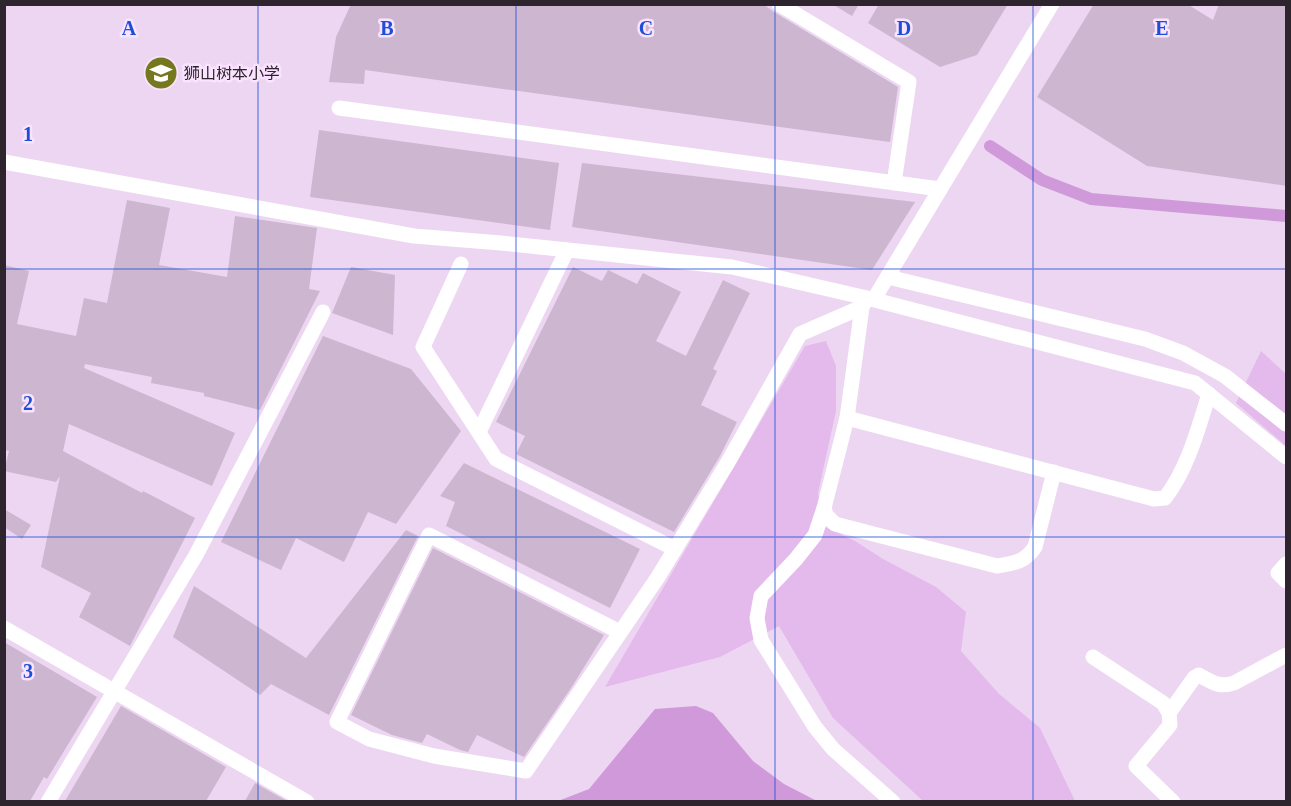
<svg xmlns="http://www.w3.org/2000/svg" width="1291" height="806" font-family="'Times New Roman','Noto Sans SC',serif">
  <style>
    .green { fill: #e4b9ec }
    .water { fill: #d09ada }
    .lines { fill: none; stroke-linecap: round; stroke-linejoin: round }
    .canal { stroke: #d09ada; stroke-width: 12 }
    .building { fill: #ccb6d0 }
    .minor { stroke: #fff; stroke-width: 15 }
    .grid { fill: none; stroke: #1d4ed8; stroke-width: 1.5; stroke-opacity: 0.55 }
    .labels { text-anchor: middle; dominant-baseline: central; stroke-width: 5; stroke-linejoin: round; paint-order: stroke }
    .poi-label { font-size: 16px; fill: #2d242e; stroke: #fae3fe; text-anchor: start }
    .grid-label { font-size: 20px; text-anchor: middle; font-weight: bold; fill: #1d4ed8; stroke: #fae3fe; stroke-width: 5; stroke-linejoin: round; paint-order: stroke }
  </style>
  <rect width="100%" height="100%" fill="#edd6f1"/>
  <g class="green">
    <path d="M826,341L836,366V411L818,493L825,527L855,541L883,559L936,587L966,612L961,651L999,694L1040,728L1075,801H923L833,718L779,626L720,657L605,687L805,346Z"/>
    <path d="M1261,351L1286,374V446L1236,403Z"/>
  </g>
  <path class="water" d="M696,706L713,713L753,761L784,784L817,801H558L589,789L655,709Z"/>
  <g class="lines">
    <path class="canal" d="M990,146L1042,180L1091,199L1286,216"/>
  </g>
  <g class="building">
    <path d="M351,4H763L774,12L898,87L890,142L365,70L364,84L329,82L336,37Z"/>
    <path d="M832,4H859L852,16Z"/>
    <path d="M879,4H1008L977,55L940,67L868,23Z"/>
    <path d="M1094,4H1187L1213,20L1219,4H1287V186L1147,166L1037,97Z"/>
    <path d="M319,130L559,163L550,230L310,197Z"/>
    <path d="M582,163L915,202L872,270L572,227Z"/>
    <path d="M127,200L170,208L159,265L227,277L235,216L317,228L309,289L320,291L260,410L204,396V393L151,383L152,377L85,364L84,368L235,433L212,486L69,424L63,451L142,493L143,491L195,518L130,646L79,617L91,593L41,567L60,476L56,482L4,471L9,451L4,450V265L29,271L17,324L76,336L84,298L107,303Z"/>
    <path d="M351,267L395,275L393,335L332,313Z"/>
    <path d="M573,267L602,281L608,270L637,284L643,273L681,292L656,341L686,356L723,280L750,293L713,369L717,371L701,405L737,422L720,456L674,532L516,454L525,436L496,422Z"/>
    <path d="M323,336L411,369L461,431L396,524L368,512L344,562L296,538L281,570L221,542Z"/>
    <path d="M464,463L640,549L610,608L446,526L455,502L440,496Z"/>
    <path d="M4,509L31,525L22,539L4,527Z"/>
    <path d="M406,530L418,536L329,715L271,684L260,695L173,637L194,586L306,658Z"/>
    <path d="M433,548L604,635L573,685L524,757L477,735L468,752L460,750L427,734L422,743L392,735L351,715Z"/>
    <path d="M4,642L97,697L47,779L44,777L30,801H4Z"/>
    <path d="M121,706L226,767L206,801H65Z"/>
    <path d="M255,783L287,801H245Z"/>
  </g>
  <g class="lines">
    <g class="minor">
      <path d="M779,4L909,82L894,183"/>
      <path d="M339,108L940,189"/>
      <path d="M4,162L414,236L501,243L732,267L867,298L1195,383L1286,457"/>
      <path d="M461,264L423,347L496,459L675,549"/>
      <path d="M888,277L1145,339L1183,353L1225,376L1286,424"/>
      <path d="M874,299L1052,4"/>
      <path d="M866,300L862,307L847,418L824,508L815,535L796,559L761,596L757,618L761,640L815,727L833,749L893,802"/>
      <path d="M847,418L1154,499L1165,498C1188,468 1198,429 1209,394"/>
      <path d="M479,432L567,250"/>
      <path d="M824,508L826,515L835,524L997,566C1014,563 1024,563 1035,547L1054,472"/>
      <path d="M1286,564L1278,573L1286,581"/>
      <path d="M4,628L307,802"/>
      <path d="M620,632L429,535L337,722L369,739L434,756L526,771L658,577L728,462L800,334L862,307"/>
      <path d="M1093,657L1163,703L1169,713L1170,725L1136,766L1173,802"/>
      <path d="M1169,713L1194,678L1199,675C1212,682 1219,688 1234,683L1286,655"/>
      <path d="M48,802L196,555L323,312"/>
    </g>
  </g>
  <path class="grid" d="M258,4V802M516,4V802M775,4V802M1033,4V802M4,269H1286M4,537H1286"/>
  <defs>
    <g id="school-disc" transform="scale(1.725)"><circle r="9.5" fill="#75781f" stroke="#fae3fe"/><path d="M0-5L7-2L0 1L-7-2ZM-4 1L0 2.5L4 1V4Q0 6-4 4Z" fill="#fff"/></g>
  </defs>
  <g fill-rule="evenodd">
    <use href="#school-disc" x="161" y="73"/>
  </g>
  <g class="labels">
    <g class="poi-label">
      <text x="184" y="73">狮山树本小学</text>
    </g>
  </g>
  <g class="grid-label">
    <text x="129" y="35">A</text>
    <text x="387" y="35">B</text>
    <text x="646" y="35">C</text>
    <text x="904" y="35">D</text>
    <text x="1162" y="35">E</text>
    <text x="28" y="141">1</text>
    <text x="28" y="410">2</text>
    <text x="28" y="678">3</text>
  </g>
  <rect width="1291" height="806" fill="none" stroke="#2d242e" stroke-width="12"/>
</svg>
